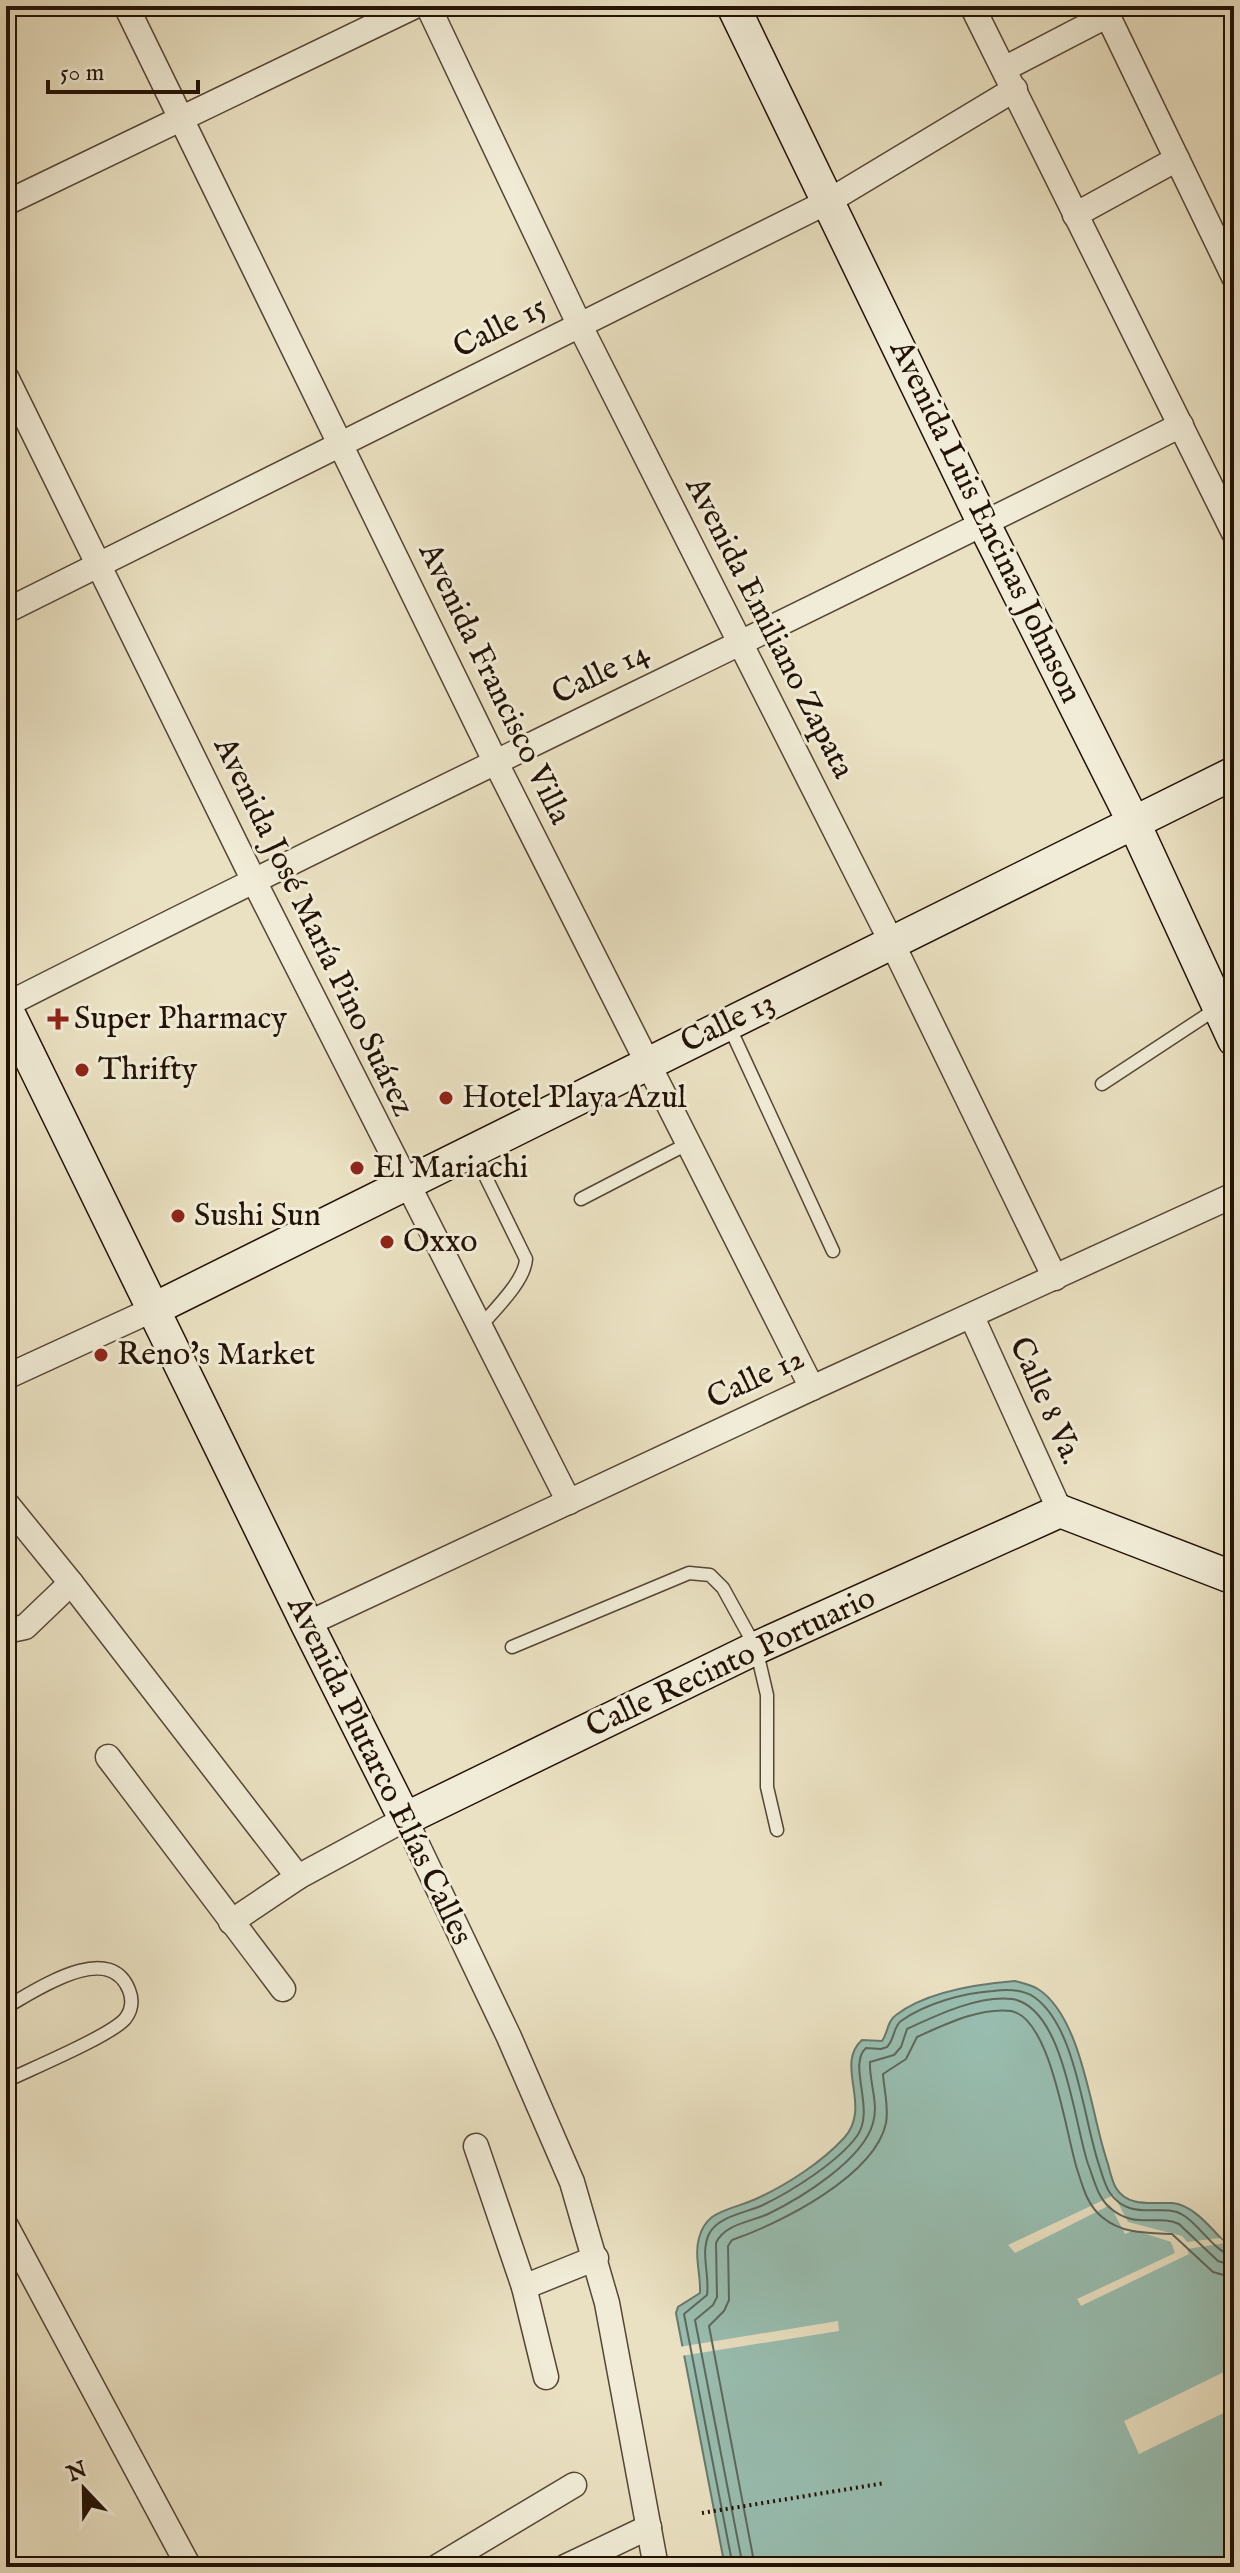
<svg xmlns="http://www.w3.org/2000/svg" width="1240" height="2573" font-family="'IM FELL English',serif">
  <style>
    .water { fill: #98beb1; stroke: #69796d; stroke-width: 2 }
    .pier { fill: #eae1c2 }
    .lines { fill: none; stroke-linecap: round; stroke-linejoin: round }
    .shore { stroke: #5e685c; stroke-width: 2 }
    .lane-casing { stroke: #554635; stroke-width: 15 }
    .street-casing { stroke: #554635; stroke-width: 27 }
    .secondary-casing { stroke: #231206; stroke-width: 35 }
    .path { stroke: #231206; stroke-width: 4; stroke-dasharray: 2 4; stroke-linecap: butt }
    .lane { stroke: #f1ecd7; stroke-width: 12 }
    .street { stroke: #f1ecd7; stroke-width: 24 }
    .secondary { stroke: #f1ecd7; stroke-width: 32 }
    .poi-dot { fill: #8f2418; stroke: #f1ecd7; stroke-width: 3 }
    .labels { text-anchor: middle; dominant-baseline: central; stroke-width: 6; stroke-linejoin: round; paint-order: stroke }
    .street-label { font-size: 32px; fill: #231206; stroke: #f1ecd7 }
    .poi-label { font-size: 32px; fill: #231206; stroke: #f1ecd7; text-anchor: start }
  </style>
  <rect width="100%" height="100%" fill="#eae1c2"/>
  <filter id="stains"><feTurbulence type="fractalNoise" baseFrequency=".0025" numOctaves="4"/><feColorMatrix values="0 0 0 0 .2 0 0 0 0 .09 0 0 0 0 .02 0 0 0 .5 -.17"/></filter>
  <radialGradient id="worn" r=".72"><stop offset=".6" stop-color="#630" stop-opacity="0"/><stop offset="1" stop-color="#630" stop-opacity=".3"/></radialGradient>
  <path class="water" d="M1015,1981C1022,1983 1031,1985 1038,1989C1083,2018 1091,2117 1108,2164C1110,2172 1112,2181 1116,2188C1128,2208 1153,2202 1172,2203C1194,2204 1215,2233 1230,2248H1234V2567H725L676,2313L678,2307L700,2293C701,2275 694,2256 699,2238C701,2230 706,2222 712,2217C725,2208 744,2205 758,2198C788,2184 822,2162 844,2138C873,2106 834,2065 862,2040L882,2041C888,2033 887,2021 896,2015C926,1992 978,1984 1015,1981Z"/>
  <g class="pier">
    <path d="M1114,2195L1128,2222L1182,2236L1187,2242L1220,2238L1225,2243L1187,2249L1189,2254L1081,2306L1077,2299L1175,2253L1171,2242L1134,2230L1125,2234L1110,2205L1015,2253L1008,2245Z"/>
    <path d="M838,2321L839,2331L681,2356L679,2347Z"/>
    <path d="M1234,2367V2408L1139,2454L1124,2421Z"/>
  </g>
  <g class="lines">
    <g class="shore">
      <path d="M733,2567L684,2314L707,2295C710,2275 700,2253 709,2234C718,2216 746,2213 763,2205C792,2191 838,2162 857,2136C876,2110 847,2065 866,2048L881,2049L887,2047C895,2039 893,2027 901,2021C926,2003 964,1993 993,1991C1007,1989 1022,1989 1034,1997C1076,2026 1083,2118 1099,2165C1102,2174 1105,2186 1110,2193C1131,2223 1162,2202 1183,2215C1199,2224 1216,2254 1234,2256"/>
      <path d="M743,2567L695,2320L713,2305L717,2297L716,2243C724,2224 751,2222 768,2214C801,2198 863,2160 873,2123C879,2103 869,2082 870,2062L894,2055L901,2047L907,2029C937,2015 979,1995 1012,1999C1064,2007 1074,2123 1088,2164C1094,2179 1097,2196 1109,2207C1134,2230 1158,2214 1179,2224L1218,2261L1234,2266"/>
      <path d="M755,2567L709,2326L724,2311L729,2300L728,2246L732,2240C779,2224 875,2176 886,2123C889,2107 884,2090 883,2074L906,2059L917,2037C944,2025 980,2007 1011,2011C1051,2018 1066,2135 1077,2169C1083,2187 1087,2205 1102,2217C1122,2234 1147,2233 1172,2234L1213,2272L1234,2278"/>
    </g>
    <g class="lane-casing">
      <g id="lane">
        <path d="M729,1026L833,1251"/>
        <path d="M1102,1084L1216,1009"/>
        <path d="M473,1151L526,1259C525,1281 494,1310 479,1328"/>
        <path d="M581,1199L689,1143"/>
        <path d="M512,1647L689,1573L710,1575L723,1588L756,1648L767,1695V1787L777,1830"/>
        <path d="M6,2007C34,1992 109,1939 129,1990C133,2000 132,2010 125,2019C110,2036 31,2069 6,2081"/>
      </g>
    </g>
    <g class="street-casing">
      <g id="street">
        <path d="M126,6L495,761L812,1388"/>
        <path d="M428,6L579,324L892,943L1055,1278"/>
        <path d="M972,6L1234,533"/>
        <path d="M1103,6L1234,277"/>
        <path d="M1004,69L1108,15"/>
        <path d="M6,203L415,6"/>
        <path d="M1075,215L1177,159"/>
        <path d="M6,377L253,879L569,1502"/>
        <path d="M6,611L829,201L1015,89"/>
        <path d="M6,1005C395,807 791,622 1181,425"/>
        <path d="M972,1317L1060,1511"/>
        <path d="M6,1377L154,1309"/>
        <path d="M6,1503L71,1583L298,1877"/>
        <path d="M307,1624L812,1388L1234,1195"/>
        <path d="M6,1631L25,1627L71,1583"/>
        <path d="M108,1757L283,1989"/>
        <path d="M231,1922L298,1877L405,1819L509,2037L572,2182L607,2303L656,2567"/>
        <path d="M476,2146L524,2287L546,2377"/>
        <path d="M6,2226L189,2567"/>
        <path d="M524,2287L596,2258"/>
        <path d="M437,2567L574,2485"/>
        <path d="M565,2567L649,2527"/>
      </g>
    </g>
    <g class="secondary-casing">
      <g id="secondary">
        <path d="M733,6L984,524L1133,821L1234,1040"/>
        <path d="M6,1008L307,1624L405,1819L756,1648L1060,1511L1234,1578"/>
        <path d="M154,1309L1234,773"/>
      </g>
    </g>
    <path class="path" d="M702,2513L885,2483"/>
    <use href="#lane" class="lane"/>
    <use href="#street" class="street"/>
    <use href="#secondary" class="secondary"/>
  </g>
  <g class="poi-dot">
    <path d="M54 1007h8v8h8v8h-8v8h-8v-8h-8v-8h8z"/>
    <circle cx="82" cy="1070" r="8"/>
    <circle cx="446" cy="1098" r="8"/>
    <circle cx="357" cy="1168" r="8"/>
    <circle cx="178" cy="1216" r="8"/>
    <circle cx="387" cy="1242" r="8"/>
    <circle cx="101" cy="1355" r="8"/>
  </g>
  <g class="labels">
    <g class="street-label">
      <text transform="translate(500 328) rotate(-27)">Calle 15</text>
      <text transform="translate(985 522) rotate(64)">Avenida Luis Encinas Johnson</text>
      <text transform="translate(769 628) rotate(63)">Avenida Emiliano Zapata</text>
      <text transform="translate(601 674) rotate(-26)">Calle 14</text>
      <text transform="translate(494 684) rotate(64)">Avenida Francisco Villa</text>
      <text transform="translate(313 927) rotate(64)">Avenida José María Pino Suárez</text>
      <text transform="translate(728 1023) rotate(-26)">Calle 13</text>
      <text transform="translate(756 1379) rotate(-25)">Calle 12</text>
      <text transform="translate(1045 1401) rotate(66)">Calle 8 Va.</text>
      <text transform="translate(731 1663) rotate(-25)">Calle Recinto Portuario</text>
      <text transform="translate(379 1771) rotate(64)">Avenida Plutarco Elías Calles</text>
    </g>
    <g class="poi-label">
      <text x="74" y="1019">Super Pharmacy</text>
      <text x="98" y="1070">Thrifty</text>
      <text x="462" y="1098">Hotel Playa Azul</text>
      <text x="373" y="1168">El Mariachi</text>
      <text x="194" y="1216">Sushi Sun</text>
      <text x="403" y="1242">Oxxo</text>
      <text x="117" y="1355">Reno's Market</text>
    </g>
  </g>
  <rect width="1240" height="2573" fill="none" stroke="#eae1c2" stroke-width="32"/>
  <rect x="8" y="8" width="1224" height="2557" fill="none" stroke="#231206" stroke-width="4"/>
  <rect x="16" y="16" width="1208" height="2541" fill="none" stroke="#231206" stroke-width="2"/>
  <g transform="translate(84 2489) rotate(338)" stroke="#f1ecd7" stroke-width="6" paint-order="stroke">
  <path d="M0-6L14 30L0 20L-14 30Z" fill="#231206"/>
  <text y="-12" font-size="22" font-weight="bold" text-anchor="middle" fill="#231206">N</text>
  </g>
  <path d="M48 80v12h150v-12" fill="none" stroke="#231206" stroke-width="4"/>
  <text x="60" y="80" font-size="24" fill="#231206" stroke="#f1ecd7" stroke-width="6" paint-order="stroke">50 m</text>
  <rect width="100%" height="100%" filter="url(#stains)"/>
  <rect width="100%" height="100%" fill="url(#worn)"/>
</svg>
